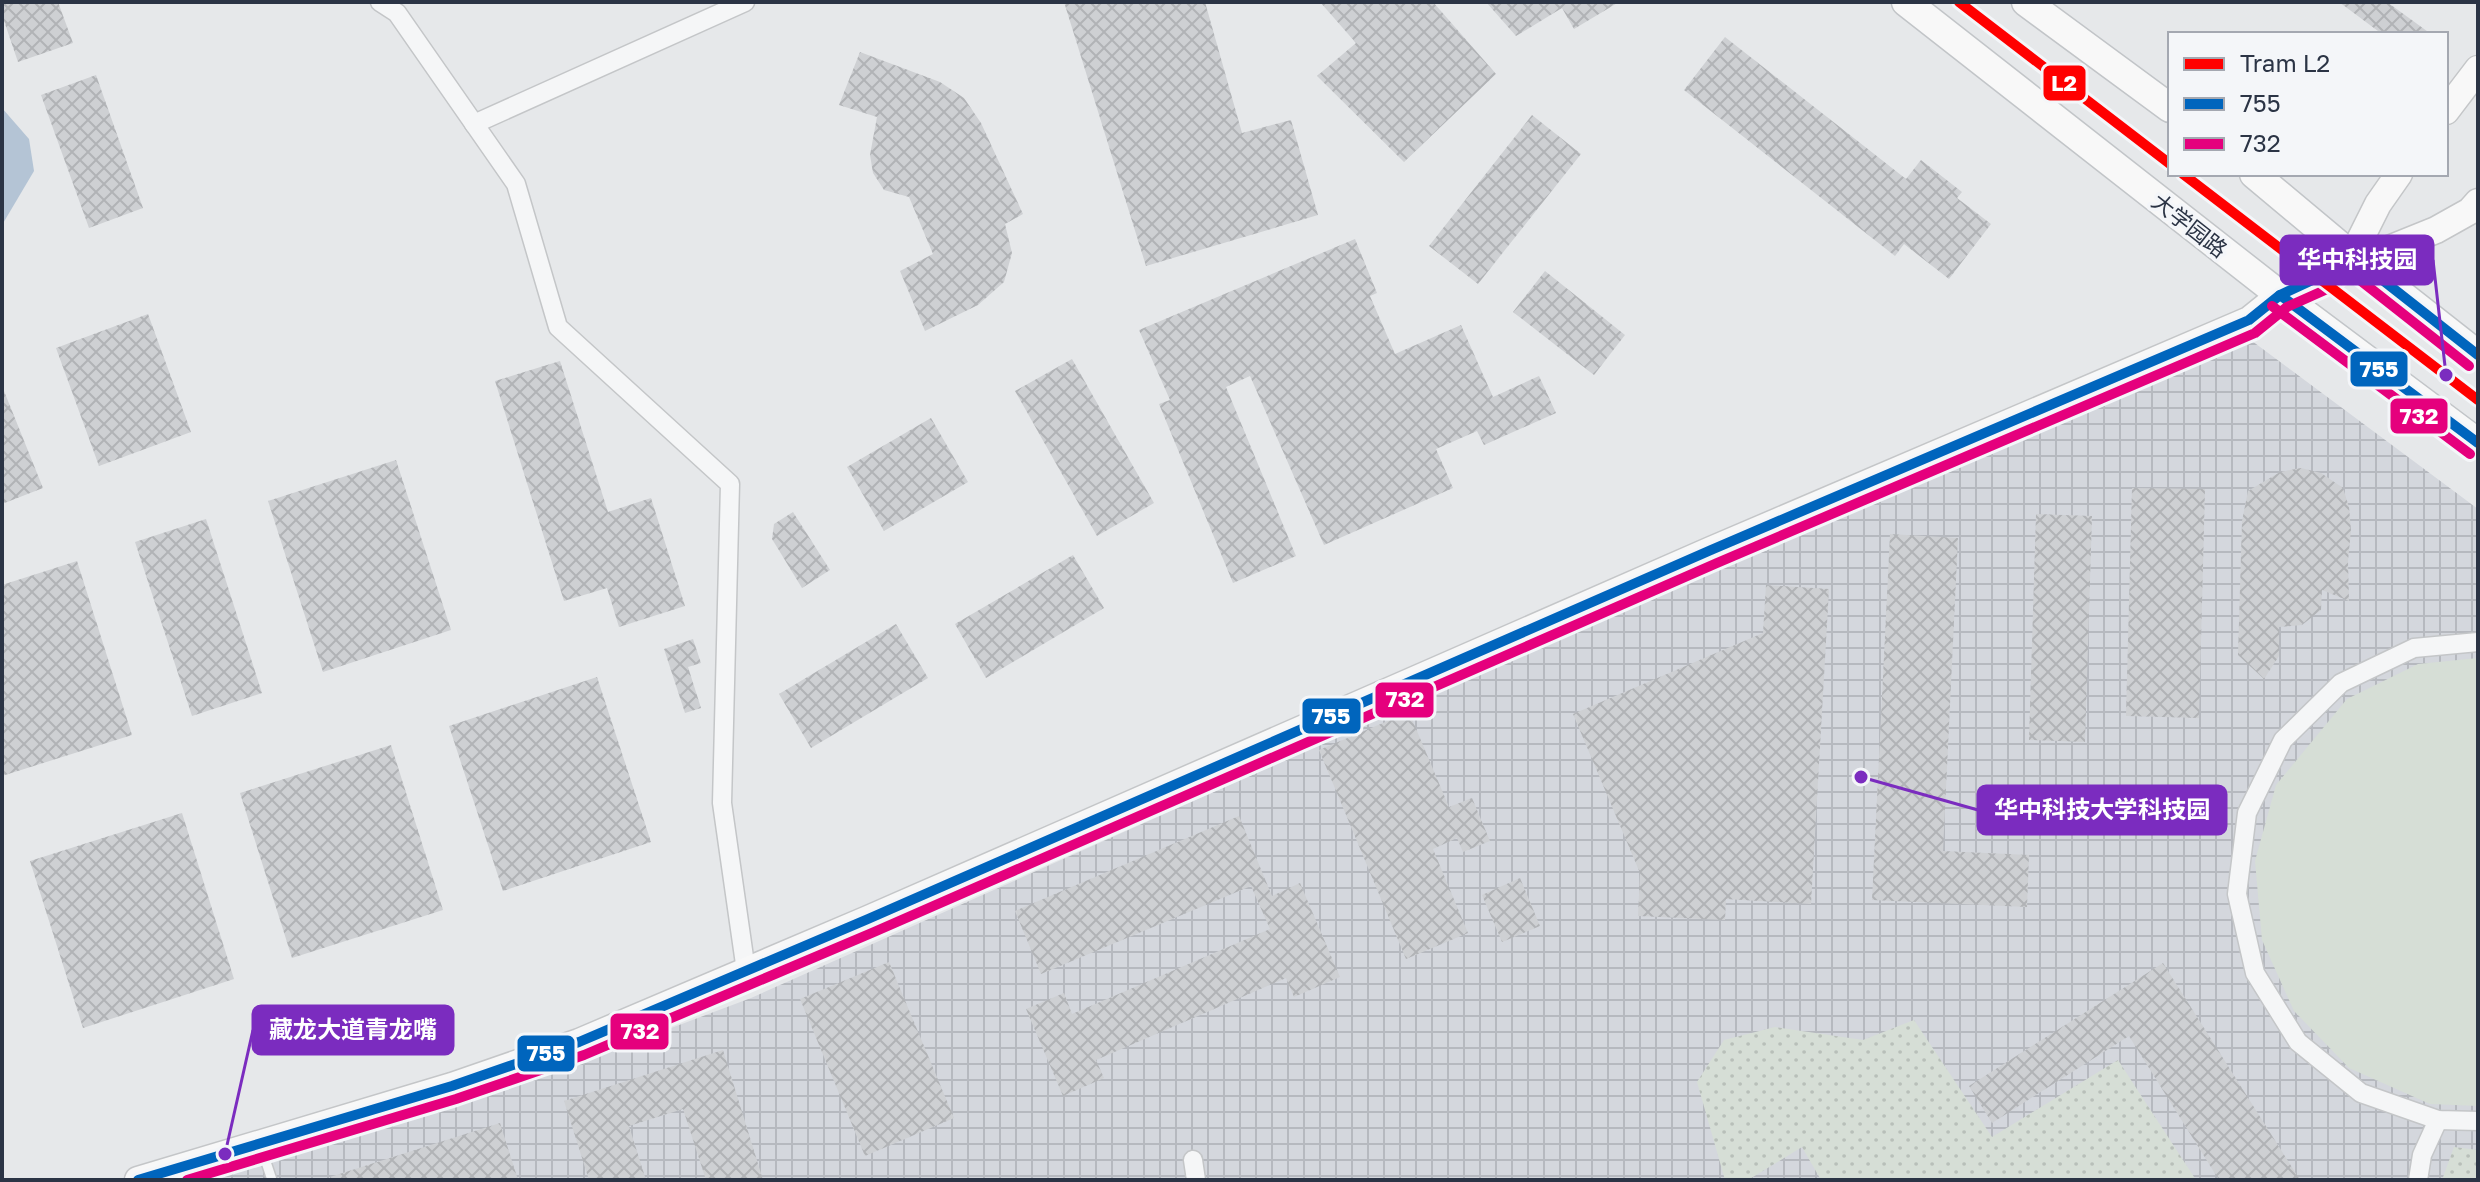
<svg xmlns="http://www.w3.org/2000/svg" width="2480" height="1182" font-family="'Golos Text','Noto Sans SC',sans-serif">
  <style>
    .industrial { fill: url(#industrial-grid) }
    .grass { fill: url(#grass-dots) }
    .park { fill: #d6ded6 }
    .water { fill: #b4c4d5 }
    .building { fill: url(#building-cross-hatch) }
    .lines { fill: none; stroke-linecap: round; stroke-linejoin: round }
    .lane-casing { stroke: #c4c6c8; stroke-width: 12 }
    .street-casing { stroke: #c4c6c8; stroke-width: 21 }
    .secondary-casing { stroke: #c4c6c8; stroke-width: 29 }
    .primary-casing { stroke: #c2c5c8; stroke-width: 31 }
    .lane { stroke: #f5f6f7; stroke-width: 9 }
    .street { stroke: #f5f6f7; stroke-width: 18 }
    .secondary { stroke: #f8f8f8; stroke-width: 26 }
    .primary { stroke: #f8f8f8; stroke-width: 28 }
    .bus-1-casing { stroke: #f4f6f9; stroke-width: 16 }
    .bus-2-casing { stroke: #f4f6f9; stroke-width: 16 }
    .bus-1 { stroke: #0065bd; stroke-width: 10 }
    .bus-2 { stroke: #e5007d; stroke-width: 10 }
    .tram-1-casing { stroke: #f4f6f9; stroke-width: 16 }
    .tram-1 { stroke: #f00; stroke-width: 10 }
    .labels { text-anchor: middle; dominant-baseline: central; stroke-width: 7; stroke-linejoin: round; paint-order: stroke }
    .street-label { font-size: 22px; fill: #2b3445; stroke: #f4f6f9 }
    .leader { fill: none; stroke: #7b2cbf; stroke-width: 3 }
    .callout-dot { fill: #7b2cbf; stroke: #f4f6f9; stroke-width: 3 }
    .callout { fill: #7b2cbf; stroke: #7b2cbf; stroke-width: 3 }
    .callout-label { font-size: 24px; text-anchor: middle; font-weight: bold; fill: #fff }
    .line-badge { stroke: #f4f6f9; stroke-width: 3 }
    .badge-label { font-size: 22px; text-anchor: middle; font-weight: bold; fill: #fff }
  </style>
  <defs>
    <pattern id="industrial-grid" width="8" height="8" patternUnits="userSpaceOnUse" patternTransform="scale(2)"><rect width="8" height="8" fill="#d4d7dd"/><path d="M0 4h8M4 0v8" fill="none" stroke="#b6b9bf"/></pattern>
    <pattern id="grass-dots" width="8" height="8" patternUnits="userSpaceOnUse" patternTransform="scale(2)"><rect width="8" height="8" fill="#d6ded6"/><path d="M2 2h.1M6 6h.1" fill="none" stroke="#b8bfb9" stroke-width="1.8" stroke-linecap="round"/></pattern>
    <pattern id="building-cross-hatch" width="8" height="8" patternUnits="userSpaceOnUse" patternTransform="scale(2)"><rect width="8" height="8" fill="#ced0d3"/><path d="M0 0l8 8M0 8l8-8" fill="none" stroke="#b1b3b6"/></pattern>
  </defs>
  <rect width="100%" height="100%" fill="#e6e8ea"/>
  <path class="industrial" d="M2248,338L2478,509V1180H210L509,1089L751,998L2009,438Z"/>
  <g class="grass">
    <path d="M1914,1020L1992,1137L2118,1060L2196,1180H1821L1802,1147L1748,1180H1725L1697,1082L1724,1040L1775,1027L1863,1040Z"/>
    <path d="M2454,1147L2478,1150V1180H2442Z"/>
  </g>
  <path class="park" d="M2478,658V1106L2430,1104L2349,1068L2294,1011L2262,940L2255,861L2276,785L2347,699L2418,664Z"/>
  <path class="water" d="M2,108L29,139L34,171L2,225Z"/>
  <g class="building">
    <path d="M2,2H58L73,43L18,62L2,15Z"/>
    <path d="M1064,2H1205L1242,133L1291,120L1318,215L1146,266Z"/>
    <path d="M1320,2H1433L1496,74L1404,162L1317,76L1356,43Z"/>
    <path d="M1486,2H1619L1574,29L1562,8L1516,36Z"/>
    <path d="M2339,2H2387L2431,34H2382Z"/>
    <path d="M1725,37L1906,179L1921,160L1962,192L1957,198L1991,224L1949,279L1904,244L1895,256L1684,90Z"/>
    <path d="M860,52L940,82L964,98L981,123L1023,214L1005,224L1012,253L1004,282L978,305L925,331L900,271L933,254L909,197L884,190L873,173L870,155L877,117L839,105Z"/>
    <path d="M96,75L143,208L89,228L41,95Z"/>
    <path d="M1532,115L1581,154L1478,284L1429,246Z"/>
    <path d="M1355,239L1377,293L1370,296L1395,354L1461,325L1493,397L1539,376L1556,413L1484,445L1477,431L1436,449L1453,488L1324,545L1250,376L1226,387L1296,556L1233,583L1159,404L1170,400L1139,330Z"/>
    <path d="M1545,271L1625,335L1594,375L1513,312Z"/>
    <path d="M148,314L191,432L99,466L56,348Z"/>
    <path d="M1072,359L1154,503L1097,536L1015,391Z"/>
    <path d="M560,361L608,512L651,498L685,606L619,627L607,588L564,601L495,381Z"/>
    <path d="M2,386L43,488L2,504Z"/>
    <path d="M931,418L968,482L884,531L847,467Z"/>
    <path d="M396,460L451,630L323,672L268,501Z"/>
    <path d="M2301,468L2321,473L2343,488L2349,507L2351,530L2348,561L2349,601L2322,590L2321,610L2302,625L2279,627V656L2264,679L2238,655L2242,521L2248,491L2280,472Z"/>
    <path d="M2132,488L2205,489L2199,718L2126,716Z"/>
    <path d="M793,512L830,570L802,588L772,539L774,524Z"/>
    <path d="M2036,514L2092,516L2085,742L2029,740Z"/>
    <path d="M206,519L262,693L192,716L135,542Z"/>
    <path d="M1890,534L1958,538L1943,851L2029,855L2027,907L1872,900Z"/>
    <path d="M1073,555L1104,608L986,678L955,624Z"/>
    <path d="M77,561L132,735L2,776V585Z"/>
    <path d="M1766,585L1829,589L1811,904L1726,899L1725,920L1638,916L1640,873L1573,714L1763,633Z"/>
    <path d="M896,624L928,678L811,748L779,694Z"/>
    <path d="M693,639L701,663L688,667L701,708L685,713L664,649Z"/>
    <path d="M597,677L651,842L503,891L449,726Z"/>
    <path d="M1409,712L1449,807L1472,798L1490,841L1463,852L1457,838L1433,849L1468,933L1406,959L1319,750Z"/>
    <path d="M391,745L443,910L292,958L240,793Z"/>
    <path d="M182,813L234,979L83,1028L30,861Z"/>
    <path d="M1239,816L1272,896L1300,883L1340,977L1294,997L1286,978L1096,1060L1104,1078L1063,1096L1026,1009L1064,993L1072,1014L1270,929L1251,886L1041,974L1015,911Z"/>
    <path d="M1520,878L1540,926L1502,942L1482,895Z"/>
    <path d="M889,962L954,1118L865,1156L800,999Z"/>
    <path d="M2163,963L2300,1180H2219L2129,1036L1992,1123L1969,1086Z"/>
    <path d="M723,1050L763,1180H706L683,1109L629,1126L646,1180H589L564,1101Z"/>
    <path d="M500,1123L518,1180H330V1177Z"/>
  </g>
  <g class="lines">
    <g class="lane-casing">
      <path id="lane" d="M261,1147L272,1180"/>
    </g>
    <g class="street-casing">
      <g id="street">
        <path d="M380,2L397,13L516,184L558,327L730,484L722,803L746,971"/>
        <path d="M474,124L745,2"/>
        <path d="M2478,642L2414,648L2341,683L2283,740L2247,813L2237,894L2255,973L2298,1042L2361,1093L2438,1120L2478,1121"/>
        <path d="M1193,1160L1196,1180"/>
        <path d="M2418,1180L2422,1155L2438,1120"/>
      </g>
    </g>
    <g class="secondary-casing">
      <g id="secondary">
        <path d="M2446,111L2478,69"/>
        <path d="M2352,256L2378,204L2399,174"/>
        <path d="M138,1180L452,1086L579,1042L868,919L1711,550L2249,320L2280,295L2319,277L2352,256L2379,253L2436,230L2470,211L2478,202"/>
      </g>
    </g>
    <g class="primary-casing">
      <g id="primary">
        <path d="M1906,2L2280,295L2478,443"/>
        <path d="M2026,2L2170,108"/>
        <path d="M2254,174L2352,256L2478,355"/>
      </g>
    </g>
    <use href="#lane" class="lane"/>
    <use href="#street" class="street"/>
    <use href="#secondary" class="secondary"/>
    <use href="#primary" class="primary"/>
    <g class="bus-1-casing">
      <g id="bus-1">
        <path d="M2280,295L2478,443"/>
        <path d="M138,1180L452,1086L579,1042L868,919L1711,550L2249,320L2280,295L2319,277L2352,256L2478,355"/>
      </g>
    </g>
    <g class="bus-2-casing">
      <g id="bus-2">
        <path d="M2272,306L2470,454"/>
        <path d="M187,1180L456,1099L584,1055L874,932L1717,563L2255,333L2287,307L2325,290L2351,273L2469,366"/>
      </g>
    </g>
    <use href="#bus-1" class="bus-1"/>
    <use href="#bus-2" class="bus-2"/>
    <g class="tram-1-casing">
      <g id="tram-1">
        <path d="M1959,2L2170,164"/>
        <path d="M2183,174L2478,400"/>
      </g>
    </g>
    <use href="#tram-1" class="tram-1"/>
  </g>
  <g class="labels">
    <g class="street-label">
      <text transform="translate(2190 225) rotate(38)">大学园路</text>
    </g>
  </g>
  <path class="leader" d="M2446 375L2433 260M1861 777L1978 810M225 1154L253 1030"/>
  <g class="callout-dot">
    <circle cx="2446" cy="375" r="8"/>
    <circle cx="1861" cy="777" r="8"/>
    <circle cx="225" cy="1154" r="8"/>
  </g>
  <g class="callout">
    <rect x="2281" y="236" width="152" height="48" rx="8"/>
    <rect x="1978" y="786" width="248" height="48" rx="8"/>
    <rect x="253" y="1006" width="200" height="48" rx="8"/>
  </g>
  <g class="callout-label">
    <text x="2357" y="268">华中科技园</text>
    <text x="2102" y="818">华中科技大学科技园</text>
    <text x="353" y="1038">藏龙大道青龙嘴</text>
  </g>
  <g class="line-badge">
    <rect x="2042" y="64" width="45" height="38" rx="8" fill="#f00"/>
    <rect x="2349" y="350" width="60" height="38" rx="8" fill="#0065bd"/>
    <rect x="2389" y="397" width="60" height="38" rx="8" fill="#e5007d"/>
    <rect x="1374" y="681" width="61" height="38" rx="8" fill="#e5007d"/>
    <rect x="1301" y="697" width="61" height="38" rx="8" fill="#0065bd"/>
    <rect x="609" y="1012" width="61" height="39" rx="8" fill="#e5007d"/>
    <rect x="516" y="1034" width="60" height="39" rx="8" fill="#0065bd"/>
  </g>
  <g class="badge-label">
    <text x="2064" y="91">L2</text>
    <text x="2379" y="377">755</text>
    <text x="2419" y="424">732</text>
    <text x="1405" y="707">732</text>
    <text x="1331" y="724">755</text>
    <text x="640" y="1039">732</text>
    <text x="546" y="1061">755</text>
  </g>
  <rect width="2480" height="1182" fill="none" stroke="#2b3445" stroke-width="8"/>
  <rect x="2168" y="32" width="280" height="144" fill="#f4f6f9" stroke="#a4a8b1" stroke-width="2"/>
  <rect x="2184" y="58" width="40" height="12" fill="#ff0000" stroke="#a4a8b1" stroke-width="2"/>
  <text x="2240" y="72" font-size="24" fill="#2b3445">Tram L2</text>
  <rect x="2184" y="98" width="40" height="12" fill="#0065bd" stroke="#a4a8b1" stroke-width="2"/>
  <text x="2240" y="112" font-size="24" fill="#2b3445">755</text>
  <rect x="2184" y="138" width="40" height="12" fill="#e5007d" stroke="#a4a8b1" stroke-width="2"/>
  <text x="2240" y="152" font-size="24" fill="#2b3445">732</text>
</svg>
